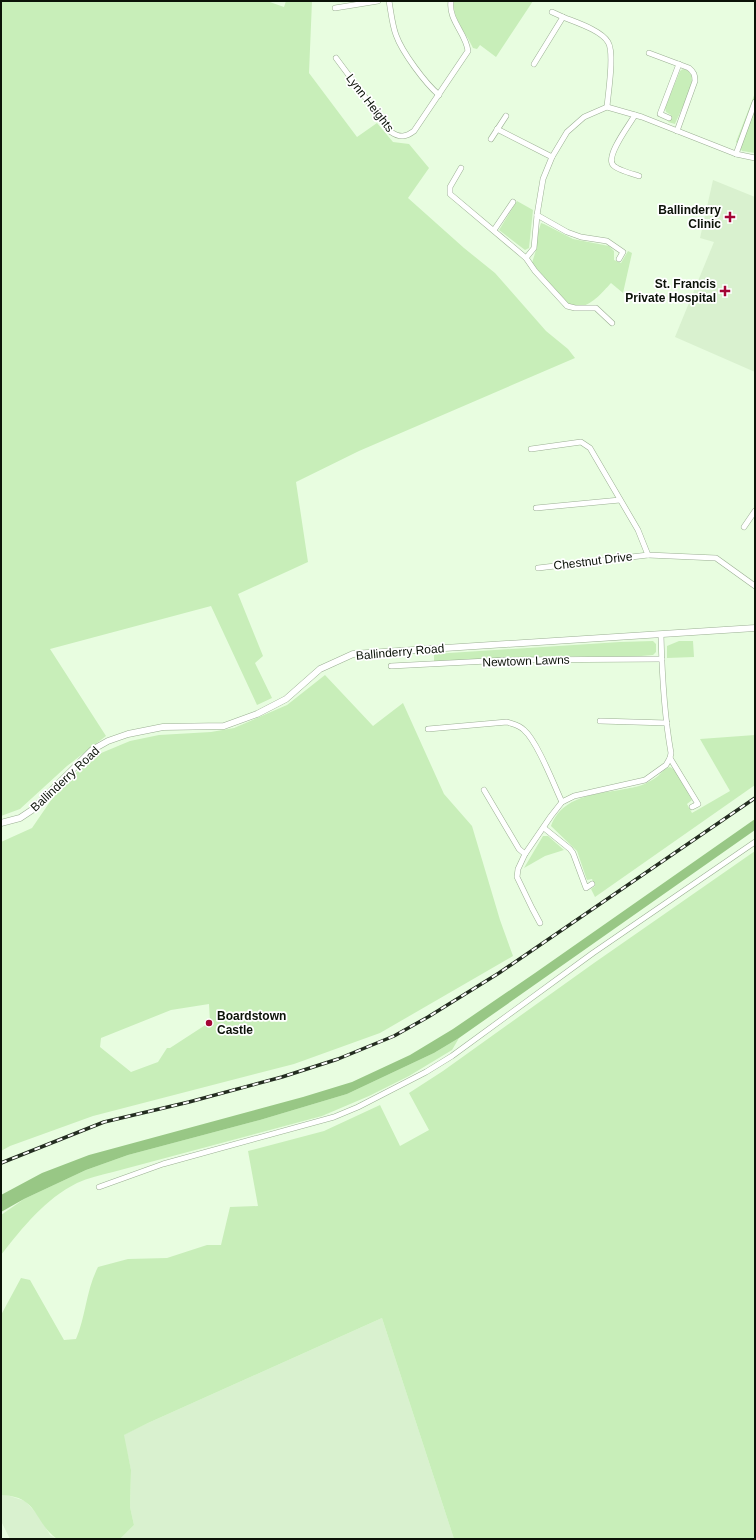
<svg xmlns="http://www.w3.org/2000/svg" width="756" height="1540" font-family="Arial,sans-serif">
  <style>
    .built { fill: #d9f1cf }
    .green { fill: #c8eeb9; fill-rule: evenodd }
    .water { fill: #98c785 }
    .lines { fill: none; stroke-linecap: round; stroke-linejoin: round }
    .minor-casing { stroke: #9baf93; stroke-width: 6 }
    .tertiary-casing { stroke: #9baf93; stroke-width: 7 }
    .minor { stroke: #fff; stroke-width: 5 }
    .tertiary { stroke: #fff; stroke-width: 6 }
    .rail-casing { stroke: #242d21; stroke-width: 3.5 }
    .rail { stroke: #fff; stroke-width: 2; stroke-dasharray: 6; stroke-linecap: butt }
    .poi-dot { fill: #a30534; stroke: #fff; stroke-width: 1.5 }
    .labels { text-anchor: middle; dominant-baseline: central; stroke-width: 3.5; stroke-linejoin: round; paint-order: stroke }
    .street-label { font-size: 12px; fill: #0b1208; stroke: #fff }
    .poi-label { font-size: 12px; font-weight: bold; fill: #0b1208; stroke: #fff; text-anchor: end }
  </style>
  <rect width="100%" height="100%" fill="#e8fde0"/>
  <g class="built">
    <path d="M713,180L755,197V372L675,337L714,242L700,238Z"/>
    <path d="M382,1318L454,1539H120L134,1525L130,1507L131,1470L123,1435L148,1423Z"/>
    <path d="M1,1495H7L25,1501L38,1515L50,1535L57,1539H10L1,1521Z"/>
  </g>
  <g class="green">
    <path d="M1,1H267L284,7L286,1H312L309,73L357,137L377,123L393,142L409,144L429,168L408,198L464,248L495,273L546,331L568,349L575,358L359,451L296,482L308,562L238,594L263,656L255,663L272,698L257,705L211,606L50,649L106,736L67,766L20,809L1,816Z"/>
    <path d="M454,1H533L496,57L480,45L477,49L473,48C466,32 452,19 454,1Z"/>
    <path d="M683,69C689,70 692,74 692,80C692,88 679,115 675,124L668,122L671,115L666,112L665,108L680,71Z"/>
    <path d="M755,93V153L742,151L736,142Z"/>
    <path d="M517,201L533,210L529,248L525,250L499,230Z"/>
    <path d="M541,223L544,224L573,239L609,246L614,251V260L621,263L628,251L632,253L623,293L611,283C600,295 583,316 566,302L532,263L536,250L537,236Z"/>
    <path d="M653,641L656,644V652L653,655L630,657L559,656L434,662V654L620,642Z"/>
    <path d="M679,641H693L694,657L667,658V646Z"/>
    <path d="M325,675L373,726L403,703L444,794L472,826L500,920L513,956L380,1033L294,1064L93,1116L10,1146L1,1151V842L32,828L58,790L94,756L130,741L159,735L211,732L234,728L287,705ZM209,1004L210,1022L170,1048H167L158,1062L131,1072L100,1047L101,1038L171,1010Z"/>
    <path d="M755,735V785L595,897L591,889L595,886L592,879L587,880L577,851L551,826C565,789 611,795 642,785C647,783 654,779 658,776C662,772 664,769 670,767L675,770L692,800L687,804L692,813L730,791L700,739Z"/>
    <path d="M543,836H548L564,850L545,856L524,868Z"/>
    <path d="M755,851V1539H454L382,1318L148,1423L124,1435L131,1470L130,1507L134,1525L120,1539H57C34,1523 39,1496 1,1495V1315L21,1278L30,1280L64,1340L76,1339C86,1316 86,1290 98,1267L128,1259L167,1258L207,1245H221L230,1207L258,1206L248,1151L324,1131L380,1105L400,1146L429,1130L409,1093L443,1071L594,963Z"/>
    <path d="M459,1038L452,1050L409,1076L369,1096L322,1116L113,1172C101,1175 88,1178 77,1183C45,1199 23,1227 1,1255V1215L24,1199L86,1170L128,1155L260,1120L347,1094L434,1053Z"/>
  </g>
  <path class="water" d="M755,819V830L459,1038L434,1053L347,1094L260,1120L128,1155L86,1170L24,1199L1,1212V1195L42,1173L89,1155L303,1097L352,1082L410,1055L453,1029L535,973Z"/>
  <g class="lines">
    <g class="minor-casing">
      <g id="minor">
        <path d="M389,1C391,12 392,24 396,35C402,52 425,83 439,95"/>
        <path d="M335,8L378,1"/>
        <path d="M552,12L563,17"/>
        <path d="M649,53L689,68C694,72 695,75 695,81L677,131"/>
        <path d="M336,58L391,132C400,138 406,137 414,131L468,51C466,33 448,20 451,1"/>
        <path d="M534,64L563,17C575,22 601,30 608,42C615,53 608,93 607,107"/>
        <path d="M635,115C630,124 605,156 613,165C617,170 633,174 639,176"/>
        <path d="M669,118L660,114L679,64"/>
        <path d="M497,129L552,157"/>
        <path d="M491,139L506,116"/>
        <path d="M736,154L755,102"/>
        <path d="M461,168L450,187V194L526,258L534,248L537,215L543,179L552,157L567,132L584,117L607,107L642,117L736,154L755,158"/>
        <path d="M537,215L567,232L581,237L607,241L623,252L619,259"/>
        <path d="M494,230L513,202"/>
        <path d="M526,258L535,271L567,306L575,308H596L612,323"/>
        <path d="M531,449L581,442L590,448L638,530L648,555L716,558L755,586"/>
        <path d="M536,508L620,500"/>
        <path d="M744,527L755,511"/>
        <path d="M538,568L648,555"/>
        <path d="M391,666L507,660L662,659"/>
        <path d="M600,721L667,723"/>
        <path d="M428,729L507,722C512,724 519,725 524,730C537,741 554,785 562,802"/>
        <path d="M670,758L698,804L692,807"/>
        <path d="M484,790L519,849L525,854"/>
        <path d="M544,828L570,849L573,853L586,888L592,884"/>
        <path d="M540,923L532,908L517,877L518,869L525,854L551,816L562,802L574,796L645,780L666,765L670,758L671,753C664,714 662,674 661,635"/>
        <path d="M99,1187L163,1164L334,1117L358,1107L426,1072L452,1056L593,953L755,842"/>
      </g>
    </g>
    <g class="tertiary-casing">
      <path id="tertiary" d="M1,823L20,818L32,810L92,750L108,741L128,734L163,727L224,726L257,714L286,699L320,669L353,654L755,628"/>
    </g>
    <use href="#minor" class="minor"/>
    <use href="#tertiary" class="tertiary"/>
    <g class="rail-casing">
      <path id="rail" d="M1,1163L104,1122L189,1102L282,1077L338,1059L394,1036L428,1017L499,973L755,798"/>
    </g>
    <use href="#rail" class="rail"/>
  </g>
  <g class="poi-dot">
    <path d="M728 211h4v4h4v4h-4v4h-4v-4h-4v-4h4z"/>
    <path d="M723 285h4v4h4v4h-4v4h-4v-4h-4v-4h4z"/>
    <circle cx="209" cy="1023" r="4"/>
  </g>
  <g class="labels">
    <g class="street-label">
      <text transform="translate(370 103) rotate(52)">Lynn Heights</text>
      <text transform="translate(593 561) rotate(-7)">Chestnut Drive</text>
      <text transform="translate(400 652) rotate(-5)">Ballinderry Road</text>
      <text transform="translate(526 661) rotate(-2)">Newtown Lawns</text>
      <text transform="translate(65 779) rotate(-43)">Ballinderry Road</text>
    </g>
    <g class="poi-label">
      <text x="721" y="210">Ballinderry<tspan x="721" dy="14">Clinic</tspan></text>
      <text x="716" y="284">St. Francis<tspan x="716" dy="14">Private Hospital</tspan></text>
      <text x="217" y="1016" text-anchor="start">Boardstown<tspan x="217" dy="14">Castle</tspan></text>
    </g>
  </g>
  <rect width="756" height="1540" fill="none" stroke="#0b1208" stroke-width="4"/>
</svg>
